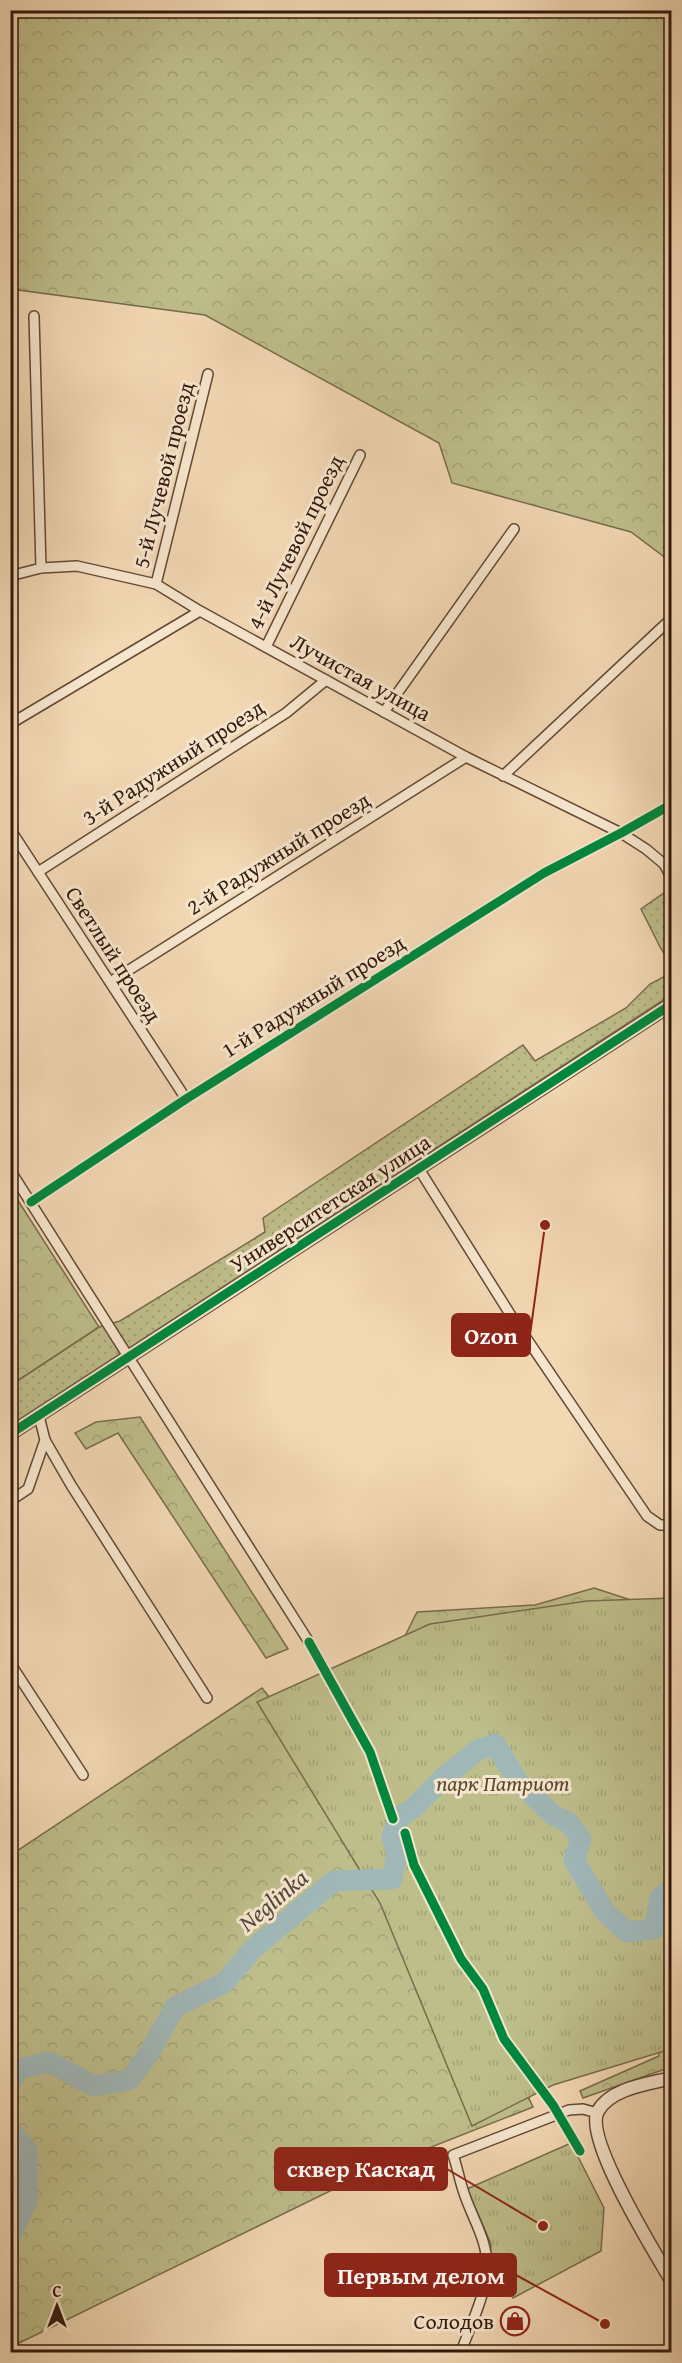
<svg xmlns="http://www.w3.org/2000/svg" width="682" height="2363" font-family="'Gentium Book Plus',serif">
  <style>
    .grass { fill: url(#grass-dots); stroke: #786c4c; stroke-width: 1.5 }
    .forest { fill: url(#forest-crowns); stroke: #786c4c; stroke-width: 1.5 }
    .park { fill: url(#park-tufts); stroke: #786c4c; stroke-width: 1.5 }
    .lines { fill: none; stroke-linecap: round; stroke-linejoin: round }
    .river { stroke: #a0b7b8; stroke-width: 21 }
    .minor-casing { stroke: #624936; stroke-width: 12 }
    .tertiary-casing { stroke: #624936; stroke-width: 15 }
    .minor { stroke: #f7e6ce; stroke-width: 9 }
    .tertiary { stroke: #f7e6ce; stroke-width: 12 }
    .cycleway-casing { stroke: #f7e6ce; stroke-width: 13 }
    .cycleway { stroke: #00873e; stroke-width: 9 }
    .labels { text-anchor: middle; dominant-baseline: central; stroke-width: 6; stroke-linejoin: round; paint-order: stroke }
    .street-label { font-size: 22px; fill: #31190c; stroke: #f7e6ce }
    .park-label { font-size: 22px; font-style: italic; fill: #5b4b32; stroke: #f7e6ce }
    .poi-label { font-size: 22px; fill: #31190c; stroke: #f7e6ce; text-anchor: end }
    .water-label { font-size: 24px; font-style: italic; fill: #524840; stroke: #f7e6ce }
    .leader { fill: none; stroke: #8f2418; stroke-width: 2 }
    .callout-dot { fill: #8f2418; stroke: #f7e6ce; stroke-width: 2 }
    .callout { fill: #8f2418; stroke: #8f2418; stroke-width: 2 }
    .callout-label { font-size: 24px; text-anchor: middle; font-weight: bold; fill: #fff }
  </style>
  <defs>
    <pattern id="grass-dots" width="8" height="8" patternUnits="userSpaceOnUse" patternTransform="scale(1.5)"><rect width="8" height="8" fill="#bebe8b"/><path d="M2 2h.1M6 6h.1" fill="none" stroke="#a4a377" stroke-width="1.8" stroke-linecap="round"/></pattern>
    <pattern id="forest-crowns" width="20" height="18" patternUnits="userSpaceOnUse" patternTransform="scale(1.5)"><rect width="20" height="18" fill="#bebe8b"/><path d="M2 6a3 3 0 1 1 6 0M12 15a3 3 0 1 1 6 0" fill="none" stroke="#a4a377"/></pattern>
    <pattern id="park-tufts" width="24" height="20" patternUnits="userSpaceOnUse" patternTransform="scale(1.5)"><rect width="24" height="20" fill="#bebe8b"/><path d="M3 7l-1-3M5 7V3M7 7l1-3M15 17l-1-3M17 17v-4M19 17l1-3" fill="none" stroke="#a4a377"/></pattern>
  </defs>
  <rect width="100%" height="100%" fill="#f3d8b4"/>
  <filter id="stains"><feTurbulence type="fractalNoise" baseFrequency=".00333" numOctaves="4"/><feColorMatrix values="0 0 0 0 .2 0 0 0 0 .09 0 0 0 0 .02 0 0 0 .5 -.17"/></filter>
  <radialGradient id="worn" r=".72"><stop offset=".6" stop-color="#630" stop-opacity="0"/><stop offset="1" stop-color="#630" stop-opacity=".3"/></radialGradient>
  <g class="grass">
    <path d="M671,888V965L660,947L641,909Z"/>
    <path d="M671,973V995L11,1425V1385L99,1327L120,1321L265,1232L263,1218L523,1045L535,1061L626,1008L650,984Z"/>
  </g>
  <g class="forest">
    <path d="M11,10L671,11V562L631,532L452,483L439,443L205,315L11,289Z"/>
    <path d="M10,1188L99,1327L11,1385H10Z"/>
    <path d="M140,1417L288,1649L266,1658L118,1433L86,1449L75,1433L96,1422Z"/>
    <path d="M594,1588L671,1613V2067L583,2098L580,2091L659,2056L655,2037L521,2081L533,2107L373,2170L11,2347V1855L262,1688L375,1828L402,1642L417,1612L535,1605Z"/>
  </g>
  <g class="park">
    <path d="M671,1598V2049L553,2085L472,2126L380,1903L257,1702L430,1624L587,1601Z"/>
    <path d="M571,2143L604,2208L601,2251L513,2298L507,2290L488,2283L491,2244L467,2189Z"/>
  </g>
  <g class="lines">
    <g class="river">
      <path d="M10,2083L19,2069L49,2062L94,2086L129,2080L148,2055L175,2007L224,1983L253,1949L334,1881L392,1879L397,1854L392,1837L398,1818L415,1807L444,1777L478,1750L495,1744L518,1781L553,1815L568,1822L581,1839L574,1860L605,1912L627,1932L654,1929L660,1898L672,1889"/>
      <path d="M10,2130L27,2150V2202L10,2237"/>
    </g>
    <g class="minor-casing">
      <g id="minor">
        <path d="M34,316L41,568"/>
        <path d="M10,576L41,568L77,566L156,584L200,611L466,757L621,833L646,849L664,864L672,879"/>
        <path d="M156,584L208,374"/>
        <path d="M266,647L360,455"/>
        <path d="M384,712L514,529"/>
        <path d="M10,724L200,611"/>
        <path d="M503,776L672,618"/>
        <path d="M10,829L186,1099"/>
        <path d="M38,872L286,713L326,680"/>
        <path d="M110,982L466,757"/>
        <path d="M419,1169L510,1314L647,1516L660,1525H672"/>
        <path d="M10,1170L309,1642"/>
        <path d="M31,1202L186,1099L544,873L621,833L672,804"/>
        <path d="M39,1416L45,1440L71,1485L207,1698"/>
        <path d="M10,1501L28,1489L45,1440"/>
        <path d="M10,1663L83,1775"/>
        <path d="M461,2352C470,2326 485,2297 487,2269C488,2239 471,2217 463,2190C459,2178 457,2166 453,2155L569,2110L583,2109L597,2113"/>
      </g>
    </g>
    <g class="tertiary-casing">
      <g id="tertiary">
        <path d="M10,1434L672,1004"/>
        <path d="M672,2078C648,2084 611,2088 598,2111C583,2138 656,2254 672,2282"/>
      </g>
    </g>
    <use href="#minor" class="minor"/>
    <use href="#tertiary" class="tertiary"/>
    <g class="cycleway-casing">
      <g id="cycleway">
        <path d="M31,1202L186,1099L544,873L621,833L672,804"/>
        <path d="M10,1434L672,1004"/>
        <path d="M309,1642L370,1752L393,1819"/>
        <path d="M405,1833L414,1865L461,1959L483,1989L504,2039L553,2105L580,2151"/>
      </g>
    </g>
    <use href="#cycleway" class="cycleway"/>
  </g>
  <defs>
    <g id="shop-ring" transform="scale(1.5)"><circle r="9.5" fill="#f7e6ce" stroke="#8f2418" stroke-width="1.5"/><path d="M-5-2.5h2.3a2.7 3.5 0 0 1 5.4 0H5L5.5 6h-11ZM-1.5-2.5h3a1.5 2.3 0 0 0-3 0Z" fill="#8f2418"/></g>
  </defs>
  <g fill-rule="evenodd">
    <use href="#shop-ring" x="515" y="2321"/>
  </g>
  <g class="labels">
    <g class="street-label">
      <text transform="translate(163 475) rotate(-76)">5-й Лучевой проезд</text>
      <text transform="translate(295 542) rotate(-64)">4-й Лучевой проезд</text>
      <text transform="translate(361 677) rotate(29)">Лучистая улица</text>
      <text transform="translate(173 762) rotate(-33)">3-й Радужный проезд</text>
      <text transform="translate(278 853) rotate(-32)">2-й Радужный проезд</text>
      <text transform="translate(114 954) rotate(57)">Светлый проезд</text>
      <text transform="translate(313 996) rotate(-32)">1-й Радужный проезд</text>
      <text transform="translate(330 1203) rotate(-33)">Университетская улица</text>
    </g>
    <g class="park-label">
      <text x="503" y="1783">парк Патриот</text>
    </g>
    <g class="poi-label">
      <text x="494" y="2321">Солодов</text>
    </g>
    <g class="water-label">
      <text transform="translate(273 1900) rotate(-40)">Neglinka</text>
    </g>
  </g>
  <path class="leader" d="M545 1225L530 1335M543 2226L447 2169M605 2324L516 2275"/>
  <g class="callout-dot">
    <circle cx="545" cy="1225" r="6"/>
    <circle cx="543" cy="2226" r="6"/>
    <circle cx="605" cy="2324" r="6"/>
  </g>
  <g class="callout">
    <rect x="452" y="1314" width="78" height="42" rx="6"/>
    <rect x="275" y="2148" width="172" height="42" rx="6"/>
    <rect x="325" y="2254" width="191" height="42" rx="6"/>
  </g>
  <g class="callout-label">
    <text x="491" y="1344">Ozon</text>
    <text x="361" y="2177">сквер Каскад</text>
    <text x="421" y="2284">Первым делом</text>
  </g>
  <rect width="682" height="2363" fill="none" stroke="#f3d8b4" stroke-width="36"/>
  <rect x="12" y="12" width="658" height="2339" fill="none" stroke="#31190c" stroke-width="3"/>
  <rect x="18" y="18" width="646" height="2327" fill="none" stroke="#31190c" stroke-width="1.5"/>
  <g transform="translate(57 2306)" stroke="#f7e6ce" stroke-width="4.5" paint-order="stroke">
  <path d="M0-4.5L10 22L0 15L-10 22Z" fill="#31190c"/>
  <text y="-9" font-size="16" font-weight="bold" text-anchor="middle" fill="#31190c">С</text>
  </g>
  <rect width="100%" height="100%" filter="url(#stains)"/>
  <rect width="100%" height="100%" fill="url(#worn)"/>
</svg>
